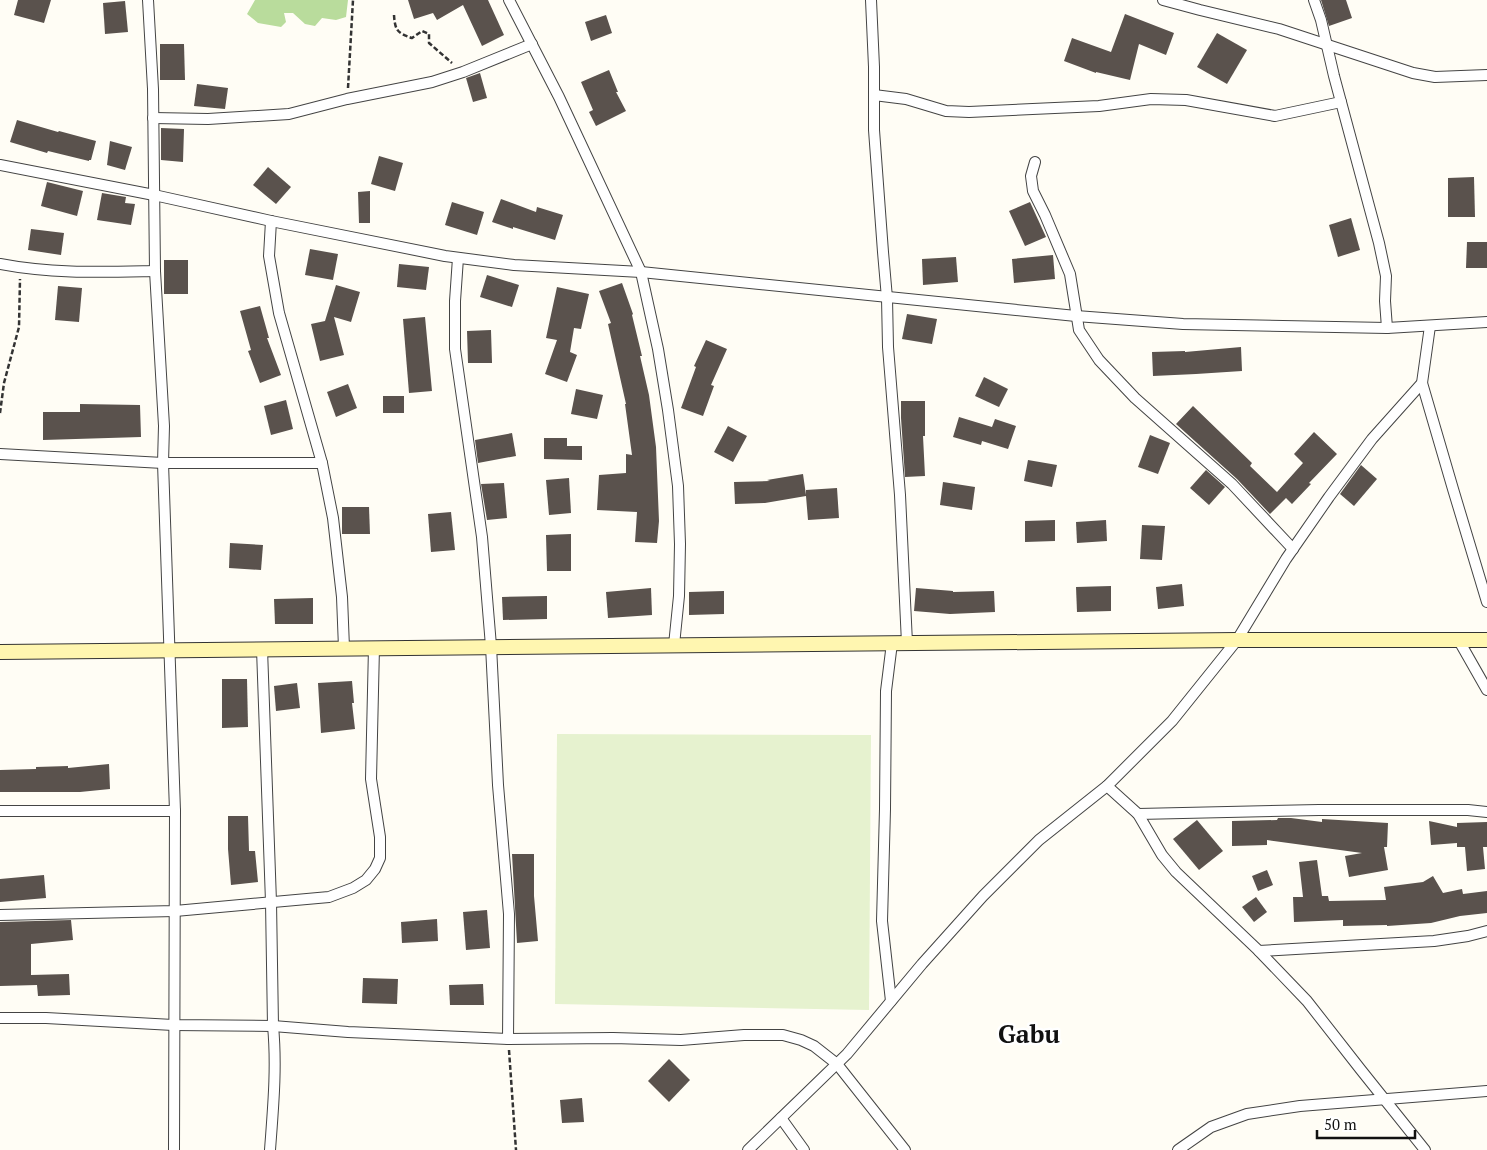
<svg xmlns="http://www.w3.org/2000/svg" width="1487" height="1150" font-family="'PT Serif',serif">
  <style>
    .forest { fill: #b9dc9c }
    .pitch { fill: #e6f2cf }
    .building { fill: #5a524d }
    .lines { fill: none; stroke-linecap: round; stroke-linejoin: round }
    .minor-casing { stroke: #444; stroke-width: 12 }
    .secondary-casing { stroke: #333; stroke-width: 16 }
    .path { stroke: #333; stroke-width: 2.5; stroke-dasharray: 5 2.5; stroke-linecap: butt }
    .minor { stroke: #fff; stroke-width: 10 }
    .secondary { stroke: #fff6b0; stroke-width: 14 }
    .labels { text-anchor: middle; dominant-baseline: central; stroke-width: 5; stroke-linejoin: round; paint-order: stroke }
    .town-label { font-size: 25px; font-weight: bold; fill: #111; stroke: #fff }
  </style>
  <rect width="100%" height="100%" fill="#fffdf5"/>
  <path class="forest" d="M255,0H348L346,17L336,20L322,18L315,26L305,24L293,13H284L286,22L281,27L258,23L247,14Z"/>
  <path class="pitch" d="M557,734L871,735L869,1010L555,1004Z"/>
  <g class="building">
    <path d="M18,0H51L44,23L14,15Z"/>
    <path d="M408,0H488L504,35L482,46L463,5L437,20L433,13L414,19Z"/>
    <path d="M1321,0H1346L1352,18L1329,26Z"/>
    <path d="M125,1L128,32L105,34L103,3Z"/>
    <path d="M1125,14L1174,33L1166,55L1139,44L1130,80L1096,72V73L1064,61L1072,38L1111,52Z"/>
    <path d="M606,15L612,33L591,41L585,22Z"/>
    <path d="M1217,33L1247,50L1227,84L1197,67Z"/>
    <path d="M160,44H184L185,80H160Z"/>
    <path d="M609,70L618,92H616L626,111L596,126L589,112L593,110L581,82Z"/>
    <path d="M480,73L487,98L473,102L466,78Z"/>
    <path d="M197,84L228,88L225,109L194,106Z"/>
    <path d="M17,120L58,132L59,131L96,141L91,160H89V161L48,151L47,153L10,142Z"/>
    <path d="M161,128L184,129L183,162L161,160Z"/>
    <path d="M110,141L132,147L125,170L107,165Z"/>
    <path d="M379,156L403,163L395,191L371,184Z"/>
    <path d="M268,167L291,187L276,204L253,185Z"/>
    <path d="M1474,177L1475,217H1448V178Z"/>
    <path d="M47,182L83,191L77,216L41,206Z"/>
    <path d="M370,191V223H359L358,192Z"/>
    <path d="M102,193L126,197L125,203L135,204L131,225L97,220Z"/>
    <path d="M501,199L536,212L537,207L563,215L555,240L513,227V229L492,222Z"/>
    <path d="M452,202L484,212L477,235L445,225Z"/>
    <path d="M1030,202L1046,237L1025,246L1009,211Z"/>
    <path d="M1351,218L1360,250L1338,257L1329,225Z"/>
    <path d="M31,229L64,233L61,255L28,250Z"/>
    <path d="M1467,242H1487V268H1466Z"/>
    <path d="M310,249L338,254L333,280L305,275Z"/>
    <path d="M1053,255L1055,279L1014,283L1012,259Z"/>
    <path d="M956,257L958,282L923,285L922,259Z"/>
    <rect x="164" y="260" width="24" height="34"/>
    <path d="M399,264L429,267L426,290L397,287Z"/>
    <path d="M487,275L519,285L512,307L480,297Z"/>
    <path d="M622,283L633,314L632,315L642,356H640L649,395L656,447L659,521L657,543L635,542L637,512L597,510L599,475L626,473V454L632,455L625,404H626L608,324L611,323L599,291Z"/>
    <path d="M336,285L360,292L351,322L334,317L344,355L320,361L311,324L325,321Z"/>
    <path d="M58,286L82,288L79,322L55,320Z"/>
    <path d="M557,287L589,294L581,329L574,328L570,352L577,355L567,382L545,374L557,340L546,338Z"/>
    <path d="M260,306L269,338H267L281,375L260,383L248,351L251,350L240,311Z"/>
    <path d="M907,314L937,319L932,344L902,339Z"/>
    <path d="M425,317L432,391L409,393L403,319Z"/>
    <path d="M491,330L492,363H468L467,331Z"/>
    <path d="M706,340L727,349L711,385L714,386L703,416L681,408L696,367L694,366Z"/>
    <path d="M1241,347L1242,371L1196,374L1153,376L1152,352L1185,351V352Z"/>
    <path d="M984,377L1008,389L999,407L975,396Z"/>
    <path d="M348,384L357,408L336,417L327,392Z"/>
    <path d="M576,389L603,395L597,419L571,414Z"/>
    <rect x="383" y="396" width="21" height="17"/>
    <path d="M286,400L293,429L271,435L264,406Z"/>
    <path d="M901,401H925V436H923L925,476L905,477L901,418Z"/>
    <path d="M80,404L140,405L141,437L43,440V412H80Z"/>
    <path d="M1193,406L1252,463L1250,466L1277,492L1303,463L1294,454L1314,432L1337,454L1309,483L1311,484L1292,504L1286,498L1270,514L1237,479L1176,424Z"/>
    <path d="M959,417L992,427L995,419L1016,426L1008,449L982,441L981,445L953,437Z"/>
    <path d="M728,426L747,436L733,462L714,452Z"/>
    <path d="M512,433L516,456L478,463L475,440Z"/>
    <path d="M1150,435L1170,443L1158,474L1138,467Z"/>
    <path d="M544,438H567V446H582V460L544,459Z"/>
    <path d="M1028,460L1057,465L1052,487L1024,481Z"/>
    <path d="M1361,465L1377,479L1354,506L1340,494Z"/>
    <path d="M1206,470L1225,487L1209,505L1190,488Z"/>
    <path d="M803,474L806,495V490L837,488L839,518L808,520L806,496L765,503L735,504L734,482L770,481L767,480Z"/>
    <path d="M569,478L571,513L549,515L546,480Z"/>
    <path d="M943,482L975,487L972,510L940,505Z"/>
    <path d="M504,483L507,518L487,520L481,484Z"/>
    <path d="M342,507H369L370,534H342Z"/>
    <path d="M451,512L455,550L431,552L428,514Z"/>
    <path d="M1055,520V541L1025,542V521Z"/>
    <path d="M1106,520L1107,541L1077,543L1076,522Z"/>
    <path d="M1142,525L1165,526L1162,560L1140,559Z"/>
    <path d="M571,534V571H547L546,535Z"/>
    <path d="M230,543L263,545L261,570L229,568Z"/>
    <path d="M1182,584L1184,606L1158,609L1156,587Z"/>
    <path d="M1111,586V611L1077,612L1076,587Z"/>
    <path d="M651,588L652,615L608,618L606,592Z"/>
    <path d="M916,588L953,591V592L994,591L995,612L950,614L914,611Z"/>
    <path d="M724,591V614L689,615V592Z"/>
    <path d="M547,596V619L503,620L502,597Z"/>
    <path d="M313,598V624H275L274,599Z"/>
    <path d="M222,679H247L248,727L222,728Z"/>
    <path d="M352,681L354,703H352L355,729L321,733L318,683Z"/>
    <path d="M297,683L300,708L276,711L274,686Z"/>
    <path d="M109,764L110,789L80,792H0V770L36,769V767L68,766V768Z"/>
    <path d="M228,816H248L249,851H255L258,882L231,885L228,849Z"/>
    <path d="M1278,818H1291L1322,822V819L1388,823L1387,847H1384L1388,870L1349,877L1345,856L1362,853L1267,840V845L1232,846V821L1277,820Z"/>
    <path d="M1197,820L1223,851L1199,870L1173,839Z"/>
    <path d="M1429,821L1457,827V823L1487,822V847H1483L1485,869L1467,871L1465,847H1457V843L1431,845Z"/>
    <path d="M512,854H534V896L538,941L517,943Z"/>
    <path d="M1317,860L1322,896H1328L1329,901L1386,900L1384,887L1423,882L1433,876L1443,893L1462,889L1463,894L1487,891V913L1460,916L1431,923L1387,926V925L1343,926V920L1294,922L1293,897H1303L1299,862Z"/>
    <path d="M1267,870L1273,885L1258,891L1252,876Z"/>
    <path d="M44,875L46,898L0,902V879Z"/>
    <path d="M1256,897L1267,912L1254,922L1242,907Z"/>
    <path d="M487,910L490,948L466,950L463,912Z"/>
    <path d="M437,919L438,941L402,943L401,922Z"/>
    <path d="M71,920L73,940L31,944V975L69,974L70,995L38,996L37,985L0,986V922Z"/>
    <path d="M363,978L398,979L397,1004L362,1003Z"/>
    <path d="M483,984L484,1005H450L449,985Z"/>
    <path d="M669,1059L690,1080L669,1102L648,1081Z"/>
    <path d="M582,1098L584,1122L562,1123L560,1100Z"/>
  </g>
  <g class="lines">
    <g class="minor-casing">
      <g id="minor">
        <path d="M148,0L153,89L155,271L164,426L163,463L175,811L174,1150"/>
        <path d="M509,0L559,97L641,272L658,349L668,410L678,486L680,544L679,596L674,645"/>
        <path d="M871,0L874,67V130L883,252L887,298L888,347L900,495L907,643"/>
        <path d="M1163,0L1200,10L1279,29L1413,73L1435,77L1487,75"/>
        <path d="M1314,0L1321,20L1334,76L1379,243L1386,276L1385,301L1387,328"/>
        <path d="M874,95L906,99L946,111L969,112L1099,106L1151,99L1186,100L1275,116L1341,102"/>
        <path d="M153,118L208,119L289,114L347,99L432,82L463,72L532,44"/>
        <path d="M1035,162L1031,176L1033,191L1045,215L1070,274L1079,330L1099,360L1135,398L1232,484L1293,549"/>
        <path d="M0,165L154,195L271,221L445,256L514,265L641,272L1076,316L1183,324L1387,328L1487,322"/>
        <path d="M271,221L269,256L279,313L322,463L333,518L342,597L344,648"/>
        <path d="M458,258L455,301V349L482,537L491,646L498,785L509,914L508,1039"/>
        <path d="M0,264C51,274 103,272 155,271"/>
        <path d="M1422,383L1453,489L1487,602"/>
        <path d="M0,454L163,463H322"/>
        <path d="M1458,639L1487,690"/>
        <path d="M262,649L271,902L273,1026C277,1067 273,1109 270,1150"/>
        <path d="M1107,786L1138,814L1162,855L1176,872L1259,951L1307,1001L1361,1070L1425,1150"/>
        <path d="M0,811H175"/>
        <path d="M1138,814L1319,810H1468L1487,812"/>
        <path d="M0,915L175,911L329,897L353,888L366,880L375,869L380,858V837L371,779L374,647"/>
        <path d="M1259,951L1434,941L1468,936L1487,931"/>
        <path d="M891,1001L882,921L885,809L886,691L892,643"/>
        <path d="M0,1018H46L173,1025L273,1026L348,1032L508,1039L613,1038L681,1040L744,1035H783L801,1040L814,1046L837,1064L905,1150"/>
        <path d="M781,1118L804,1150"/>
        <path d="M748,1150L847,1054L922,964L983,896L1039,840L1107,786L1172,721L1237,640L1286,559L1329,497L1372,439L1422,383L1430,326"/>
        <path d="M1178,1150L1211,1127L1247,1114L1300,1106L1487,1091"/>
      </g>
    </g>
    <g class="secondary-casing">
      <path id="secondary" d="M0,652L1237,640H1487"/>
    </g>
    <g class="path">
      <path d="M394,15C395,30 397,33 412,38L422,31L429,34V43L452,63"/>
      <path d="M348,88L353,0"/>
      <path d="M0,413L4,383L19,327L20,279"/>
      <path d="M509,1050L516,1150"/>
    </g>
    <use href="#minor" class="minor"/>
    <use href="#secondary" class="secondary"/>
  </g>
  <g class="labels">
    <g class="town-label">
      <text x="1029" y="1033">Gabu</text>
    </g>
  </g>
  <path d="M1317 1130v8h98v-8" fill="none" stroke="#111111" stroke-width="2.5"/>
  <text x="1324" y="1130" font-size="15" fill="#111111" stroke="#ffffff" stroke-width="4" paint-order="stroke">50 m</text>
</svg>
